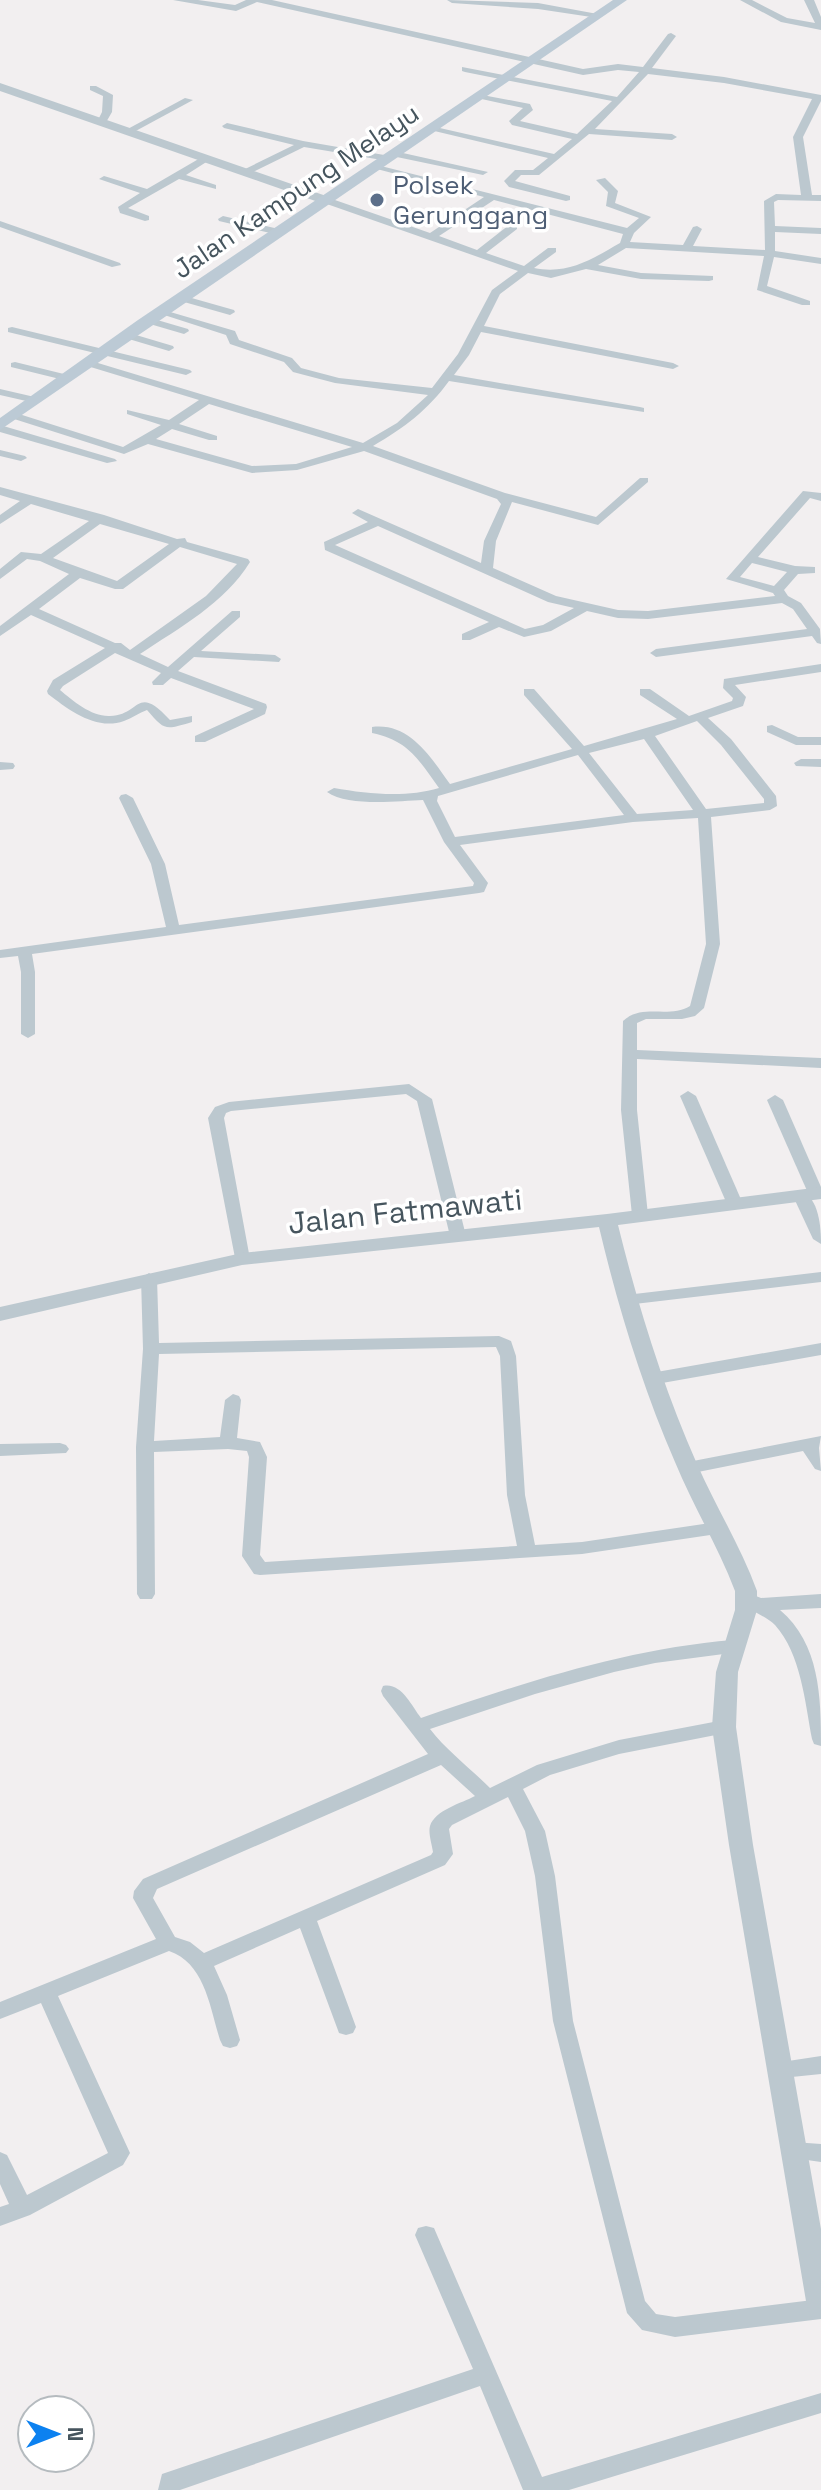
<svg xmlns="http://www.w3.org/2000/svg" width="821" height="2490" font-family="'Space Grotesk',sans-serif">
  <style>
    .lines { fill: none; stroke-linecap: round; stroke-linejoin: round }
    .minor { fill: #bcc8cf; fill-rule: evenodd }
    .tertiary { fill: #bcc8cf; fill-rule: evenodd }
    .secondary { fill: #bccad5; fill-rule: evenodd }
    .service-dot { fill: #5c6f8a; stroke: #fff; stroke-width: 3 }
    .labels { text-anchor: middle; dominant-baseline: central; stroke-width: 7; stroke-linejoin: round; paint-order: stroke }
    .far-service-label { font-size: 26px; fill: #4e5e75; stroke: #fff; text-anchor: start }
    .far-street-label { font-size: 26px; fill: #46555e; stroke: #fff }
    .street-label { font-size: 30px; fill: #46555e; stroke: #fff }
  </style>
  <rect width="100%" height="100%" fill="#f2eff0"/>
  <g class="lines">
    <g class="minor">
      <path d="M173,0H198L235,5L246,0H272L583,69L618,64L643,67L668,34L671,33L676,36L652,68L724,77L821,95V101L803,137L812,195H821V201L778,200L774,202L775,226L821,228V234L775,232V251L821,258V264L774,257L767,286L810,301V305H802L757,290L764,256L626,248L598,265L641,273L713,276V280L709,281L641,279L586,269L551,278L528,273L500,294L484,326L673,363L679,366L673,369L481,332L469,355L454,375L640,407L644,408V412L449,381C428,410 404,428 373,446L505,493L596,517L640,478H648V482L598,525L512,502L496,541L493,568L556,596L618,610L648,611L775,596L773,593L726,579L803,491L821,493V501L810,498L758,557L795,566L815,567V573L798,574L784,590L788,596L801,603L820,629L821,644L817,643L812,636L656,657L650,653L656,649L807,629L793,609L782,603L648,619L618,618L587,611L551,631L524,637L499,627L470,640H462V634L489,622L325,550L324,542L368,522L352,513L358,509L481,563L484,541L501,504L497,499L364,451L297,470L252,473L148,444L124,454L11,418V414H19L123,447L161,425L127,414V410L169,420L199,400L84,365V361L88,360L363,443L397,423L428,395L335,383L293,372L284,362L230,344L226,335L155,312L160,309L235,331L239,340L292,358L301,368L339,378L432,388L458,354L492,290L518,271L324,203V199H332L430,233L484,197L373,168V164L627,228L639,218L606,206L608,192L596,180L605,178L618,191L615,203L651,217L634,233L630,242L683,245L693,227L697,226L702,229L693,246L765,250L764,201L776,194L801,195L793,137L812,99L724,83L648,74L595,129L672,134L677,137L672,140L589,134L539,175H521L515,181L570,196V200L566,201L509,187L504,181L515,170H533L548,158L426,129L431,126L554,154L572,139L512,125L509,121L523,108L477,98V94L530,104L533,110L520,121L577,134L612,101L465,72L462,71V67L617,97L639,72L618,70L583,75L257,2L236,11ZM494,200L623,234L620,243C592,259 568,275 534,268L556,252V248H548L524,266L486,253L517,229V225H509L477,250L439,236ZM209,404L352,447L296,464L252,466L156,439L172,429L209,440H217V436L179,424ZM378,526L548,602L574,608L543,625L525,629L335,545ZM752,563L787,572L774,586L740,577Z"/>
      <path d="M447,0L538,3L603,15L598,18L538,9L452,3Z"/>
      <path d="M740,0H752L787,18L815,23L804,0H814L821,17V30L781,22Z"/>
      <path d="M90,86H96L113,95L112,112L105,124L97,122L102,112L103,96L90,90Z"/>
      <path d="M185,98L193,100L132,133L124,131Z"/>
      <path d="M227,123L303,141L390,156L391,152L394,151L488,172L483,175L392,156V160L388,161L304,147L245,176L240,173L241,171L294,145L224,128L222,126Z"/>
      <path d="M202,157L211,159L186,175L216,185V189L179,179L128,208L149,216V220L145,221L120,213L118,207L140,193L99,179L104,176L147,189Z"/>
      <path d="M223,216L283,230L284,232L279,235L219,221L218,219Z"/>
      <path d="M0,221L120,263L121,265L112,267L0,227Z"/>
      <path d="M181,295L234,310L235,312L230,315L177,300V296Z"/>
      <path d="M147,317L188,329L189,331L184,334L143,322V318Z"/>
      <path d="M12,327L190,370L192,372L186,375L8,332V328Z"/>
      <path d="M126,332L173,346L174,348L169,351L122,337V333Z"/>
      <path d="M15,362L72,376L74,378L68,381L11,367V363Z"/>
      <path d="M0,389L39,398L41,400L35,403L0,395Z"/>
      <path d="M0,425L115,459L117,461L107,463L0,432Z"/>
      <path d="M0,450L25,456L27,458L21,461L0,456Z"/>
      <path d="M0,487L104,515L177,539L185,538L187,542L248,559L250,562C225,603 179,628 140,654L168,667L232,611H240V617L201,651L275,655L281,659L279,662L194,657L178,671L266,704L267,707L265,714L205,742H195V736L254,709L171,678L163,685H153L152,682L161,673L115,653L63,686L60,690C73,701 92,717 110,716C141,715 136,683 170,720L192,716V722C165,730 165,731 147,710C139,713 132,718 124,721C96,731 69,710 48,694L47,691L53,680L105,648L31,615L0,636V626L69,574L40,561L27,559L0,579V569L21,552L41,554L89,521L31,504L0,524V515L20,501L0,495ZM100,524L169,544L117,581L53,558ZM180,547L237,564L206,596L130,650L121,643H115L39,609L80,578L115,589H123Z"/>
      <path d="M821,664V672L735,685L746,697L743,706L708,718L731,739L776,796L777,806L770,810L711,817L720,944L704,1008L695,1016L682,1019H646L637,1023V1050L821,1058V1068L637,1059V1110L648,1215L646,1219L640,1220L632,1215L621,1110L623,1021C642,1003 669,1019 690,1006L706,944L698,818L633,822L460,845L488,883L484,892L479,893L32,954L35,972V1034L28,1038L21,1034V972L18,956L0,958V950L166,927L151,864L119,798L121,795L126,794L133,798L165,864L179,925L473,886L474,883L444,842L423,800C398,801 348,807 327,792L334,788C368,794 406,798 439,788C418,759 409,741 372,733V727C410,722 431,758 450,784L572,749L524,695V689H534L584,746L677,719L640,695V689H650L689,716L732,701L733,698L723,688L724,679ZM697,721L721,745L764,799V803L706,809L655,736ZM644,739L693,810L637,814L589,753ZM578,755L624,815L455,837L437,801L438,796Z"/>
      <path d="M772,725L798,737H821V745H796L767,732V726Z"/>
      <path d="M801,759H821V767L796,766L794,763Z"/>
      <path d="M0,762L13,763L15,766L13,769L0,770Z"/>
      <path d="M409,1084L432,1099L466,1236L464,1240H452L450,1236L417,1101L406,1094L231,1111L226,1113L224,1118L250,1259L248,1263H236L208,1118L215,1107L229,1102Z"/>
      <path d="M688,1091L696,1096L743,1204L741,1208H729L727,1204L680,1096Z"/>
      <path d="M775,1095L783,1100L821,1187V1197H810L808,1193L767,1100Z"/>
      <path d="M801,1191C819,1198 821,1227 821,1244L813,1239L793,1196Z"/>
      <path d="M821,1272V1282L626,1305L618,1300L626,1295Z"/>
      <path d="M149,1273L157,1278L159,1343L499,1336L511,1341L516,1356L525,1495L535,1545L582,1542L717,1522L723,1524L726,1528L723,1532L717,1534L582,1554L260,1575L254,1574L242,1556L249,1457L247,1451L228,1449L154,1452L155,1594L152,1599H140L137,1594L136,1447L143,1349L141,1278ZM496,1347L500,1356L507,1495L517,1546L265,1562L260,1555L267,1457L260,1442L237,1438L241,1400L239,1396L233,1394L225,1400L220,1437L154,1441L159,1354Z"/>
      <path d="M821,1343V1355L651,1385L643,1379L651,1373Z"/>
      <path d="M821,1436L819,1448L821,1471L815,1469L803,1451L688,1474L682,1472L679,1468L682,1464L688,1462Z"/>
      <path d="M60,1443L66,1445L69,1449L66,1453L0,1456V1444Z"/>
      <path d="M748,1593L761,1598L821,1594V1608L780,1610C820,1644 821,1697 821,1746L814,1744L812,1739C805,1702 801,1654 775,1625C764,1614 747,1611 739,1600L742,1595Z"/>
      <path d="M733,1640L739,1642L742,1647L739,1652L655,1663L614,1672L535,1694L430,1729C447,1751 470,1768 490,1788L537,1765L619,1740L724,1720L731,1722L733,1727L731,1732L619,1754L550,1775L523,1789L545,1831L555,1876L573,2021L645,2301L656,2314L675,2317L821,2299V2319L675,2337L642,2330L627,2313L553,2021L535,1876L525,1831L508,1797L452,1825L449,1829L453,1854L445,1865L317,1921L356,2027L353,2033L346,2035L339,2033L300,1928L214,1966L227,1995L240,2040L237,2046L230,2048L223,2046L220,2040C210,2008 205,1963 169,1951L58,1996L130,2153L123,2165L30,2215L0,2226V2207L9,2204L0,2184V2152L7,2155L27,2195L108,2153L41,2003L0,2019V2002L156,1939L133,1898L134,1891L143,1879L428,1754L383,1696L381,1691L383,1686C401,1682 411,1705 421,1718C523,1683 625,1649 733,1640ZM441,1765L475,1796C462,1803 435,1810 430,1826C428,1833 432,1845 433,1852L431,1855L204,1953L190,1942L175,1937L153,1898L157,1889Z"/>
      <path d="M821,2056V2074L782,2078L775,2075L772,2069L775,2063Z"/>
      <path d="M793,2142L821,2144V2162L786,2157L782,2151L786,2145Z"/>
      <path d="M426,2226L434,2228L437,2235L542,2477L821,2393V2413L569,2490H523L480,2386L180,2490H158L162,2474L473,2369L415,2235L418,2228Z"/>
    </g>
    <g class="tertiary">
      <path d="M0,83L332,198L334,201L324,204L0,91Z"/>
      <path d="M821,1187V1199L618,1225C638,1306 663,1387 697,1464C716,1507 741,1547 757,1591V1610L738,1672L736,1727L753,1845L821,2229V2319L811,2316L807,2307L729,1845L712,1727L716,1672L735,1610V1591C718,1546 693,1506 675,1462C642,1386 618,1307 599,1227L242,1265L0,1321V1307L242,1253L607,1214Z"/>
    </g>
    <path class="secondary" d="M613,0H627L0,430V418L138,320Z"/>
  </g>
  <circle class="service-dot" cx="377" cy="200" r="8"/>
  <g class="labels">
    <g class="far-service-label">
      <text x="393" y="185">Polsek<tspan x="393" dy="30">Gerunggang</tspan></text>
    </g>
    <g class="far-street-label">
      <text transform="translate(296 191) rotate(-34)">Jalan Kampung Melayu</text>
    </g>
    <g class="street-label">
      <text transform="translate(405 1211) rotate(-6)">Jalan Fatmawati</text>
    </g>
  </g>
  <g transform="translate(56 2434) rotate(90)"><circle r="38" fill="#ffffff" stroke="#b5bbbf" stroke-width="2"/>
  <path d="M0-6L14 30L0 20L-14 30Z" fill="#0c81f0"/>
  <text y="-12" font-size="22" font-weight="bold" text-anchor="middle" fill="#46555e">N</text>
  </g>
</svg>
